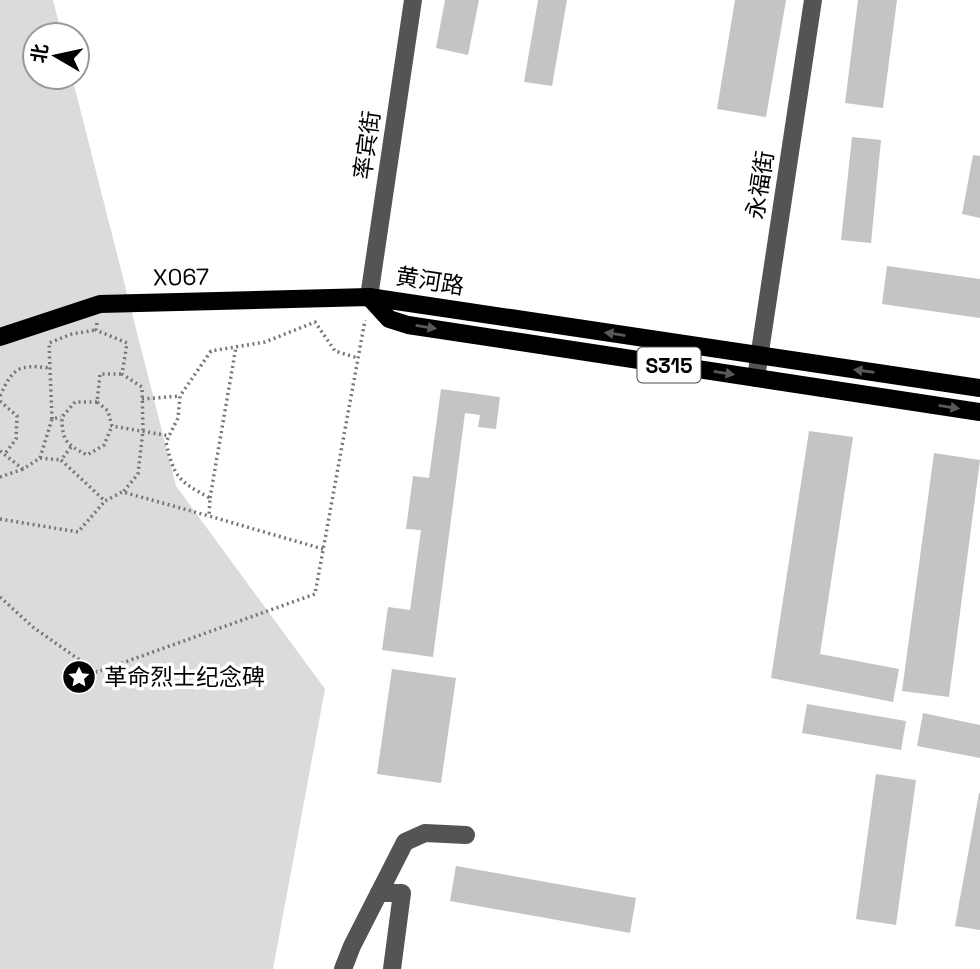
<svg xmlns="http://www.w3.org/2000/svg" width="980" height="969" font-family="'Space Grotesk','Noto Sans SC',sans-serif">
  <style>
    .green { fill: #dbdbdb }
    .building { fill: #c4c4c4 }
    .lines { fill: none; stroke-linecap: round; stroke-linejoin: round }
    .path { stroke: #767676; stroke-width: 3.5; stroke-dasharray: 2 3.5; stroke-linecap: butt }
    .minor { stroke: #545454; stroke-width: 18 }
    .major { stroke: #000; stroke-width: 18 }
    .oneway { fill: #595959 }
    .labels { text-anchor: middle; dominant-baseline: central; stroke-width: 7; stroke-linejoin: round; paint-order: stroke }
    .shield { fill: #fff; stroke: #4c4c4c; stroke-width: 2 }
    .shield-label { font-size: 21px; font-weight: bold; fill: #000 }
    .street-label { font-size: 23px; fill: #000; stroke: #fff }
    .poi-label { font-size: 23px; fill: #000; stroke: #fff; text-anchor: start }
  </style>
  <rect width="100%" height="100%" fill="#fff"/>
  <path class="green" d="M0,0H53L62,35H35V77H72L176,486L325,689L273,969H0Z"/>
  <g class="building">
    <path d="M445,0H479L468,55L436,48Z"/>
    <path d="M538,0H567L552,86L524,82Z"/>
    <path d="M735,0H786L766,117L717,109Z"/>
    <path d="M858,0H897L883,108L845,103Z"/>
    <path d="M852,137L881,140L871,243L841,240Z"/>
    <path d="M973,155L980,156V218L962,214Z"/>
    <path d="M887,266L980,279V318L882,304Z"/>
    <path d="M441,389L500,397L496,429L478,427L480,415L465,413L433,657L382,650L388,607L410,610L421,530L406,529L413,476L429,478Z"/>
    <path d="M809,431L853,437L820,654L899,669L893,702L771,678Z"/>
    <path d="M934,453L980,460L949,697L902,691Z"/>
    <path d="M392,669L456,678L441,783L377,774Z"/>
    <path d="M807,704L906,721L901,750L802,733Z"/>
    <path d="M923,713L980,725V758L917,746Z"/>
    <path d="M876,774L916,780L896,925L856,919Z"/>
    <path d="M979,793H980V930L955,926Z"/>
    <path d="M456,866L636,898L630,933L450,901Z"/>
  </g>
  <g class="lines">
    <g class="path">
      <path d="M97,323L96,330L127,343L122,374L142,387L143,430L138,474L123,492L209,516"/>
      <path d="M121,374H100L97,402L108,411L112,426L170,436"/>
      <path d="M0,396C13,368 18,364 49,368"/>
      <path d="M142,399L180,396"/>
      <path d="M0,401L17,416L16,439L4,455"/>
      <path d="M97,402H75L62,417C62,441 66,444 87,455L104,445L112,426"/>
      <path d="M52,419L49,343L72,334L96,330"/>
      <path d="M71,447L61,460L105,501L122,492"/>
      <path d="M0,451L23,469L40,458L61,460"/>
      <path d="M40,458L52,419L61,417"/>
      <path d="M0,477L23,469"/>
      <path d="M210,498L236,347"/>
      <path d="M0,519L78,532L105,501"/>
      <path d="M323,549L209,516L210,498C178,481 174,477 166,442L178,418L180,396L211,351L265,342L315,322L335,351L358,358"/>
      <path d="M0,597L34,628L97,672L315,594L365,320"/>
    </g>
    <g class="minor">
      <path d="M369,297L413,0"/>
      <path d="M756,378L813,0"/>
      <path d="M379,893H402L392,969"/>
      <path d="M343,969L352,946L405,842L425,833L466,835"/>
    </g>
    <g class="major">
      <path d="M369,297L389,319L408,325L980,412"/>
      <path d="M0,337L100,304L369,297L980,388"/>
    </g>
  </g>
  <defs><path id="oneway-solid" d="M-6-.8H1V-3.2L6.5 0L1 3.2V.8H-6Z" transform="scale(1.75)"/></defs>
  <g class="oneway">
    <use href="#oneway-solid" transform="translate(426 327) rotate(9)"/>
    <use href="#oneway-solid" transform="translate(615 334) rotate(-171)"/>
    <use href="#oneway-solid" transform="translate(864 371) rotate(-172)"/>
    <use href="#oneway-solid" transform="translate(724 373) rotate(9)"/>
    <use href="#oneway-solid" transform="translate(949 407) rotate(9)"/>
  </g>
  <defs>
    <g id="sight-disc" transform="scale(1.75)"><circle r="9.5" fill="#000" stroke="#fff"/><path d="M0-6L1.8-2.2L6-1.7L2.9 1.2L3.7 5.4L0 3.3L-3.7 5.4L-2.9 1.2L-6-1.7L-1.8-2.2Z" fill="#fff"/></g>
  </defs>
  <g fill-rule="evenodd">
    <use href="#sight-disc" x="79" y="677"/>
  </g>
  <g class="labels">
    <rect class="shield" x="637.5" y="347.5" width="63" height="35" rx="5"/>
    <g class="shield-label">
      <text x="669" y="365">S315</text>
    </g>
    <g class="street-label">
      <text transform="translate(367 145) rotate(-82)">率宾街</text>
      <text transform="translate(760 185) rotate(-81)">永福街</text>
      <text transform="translate(181 277) rotate(-1)">X067</text>
      <text transform="translate(430 281) rotate(9)">黄河路</text>
    </g>
    <g class="poi-label">
      <text x="104" y="677">革命烈士纪念碑</text>
    </g>
  </g>
  <g transform="translate(56 56) rotate(279)"><circle r="33" fill="#ffffff" stroke="#999999" stroke-width="2"/>
  <path d="M0-5L12 26L0 18L-12 26Z" fill="#000000"/>
  <text y="-10" font-size="19" font-weight="bold" text-anchor="middle" fill="#000000">北</text>
  </g>
</svg>
